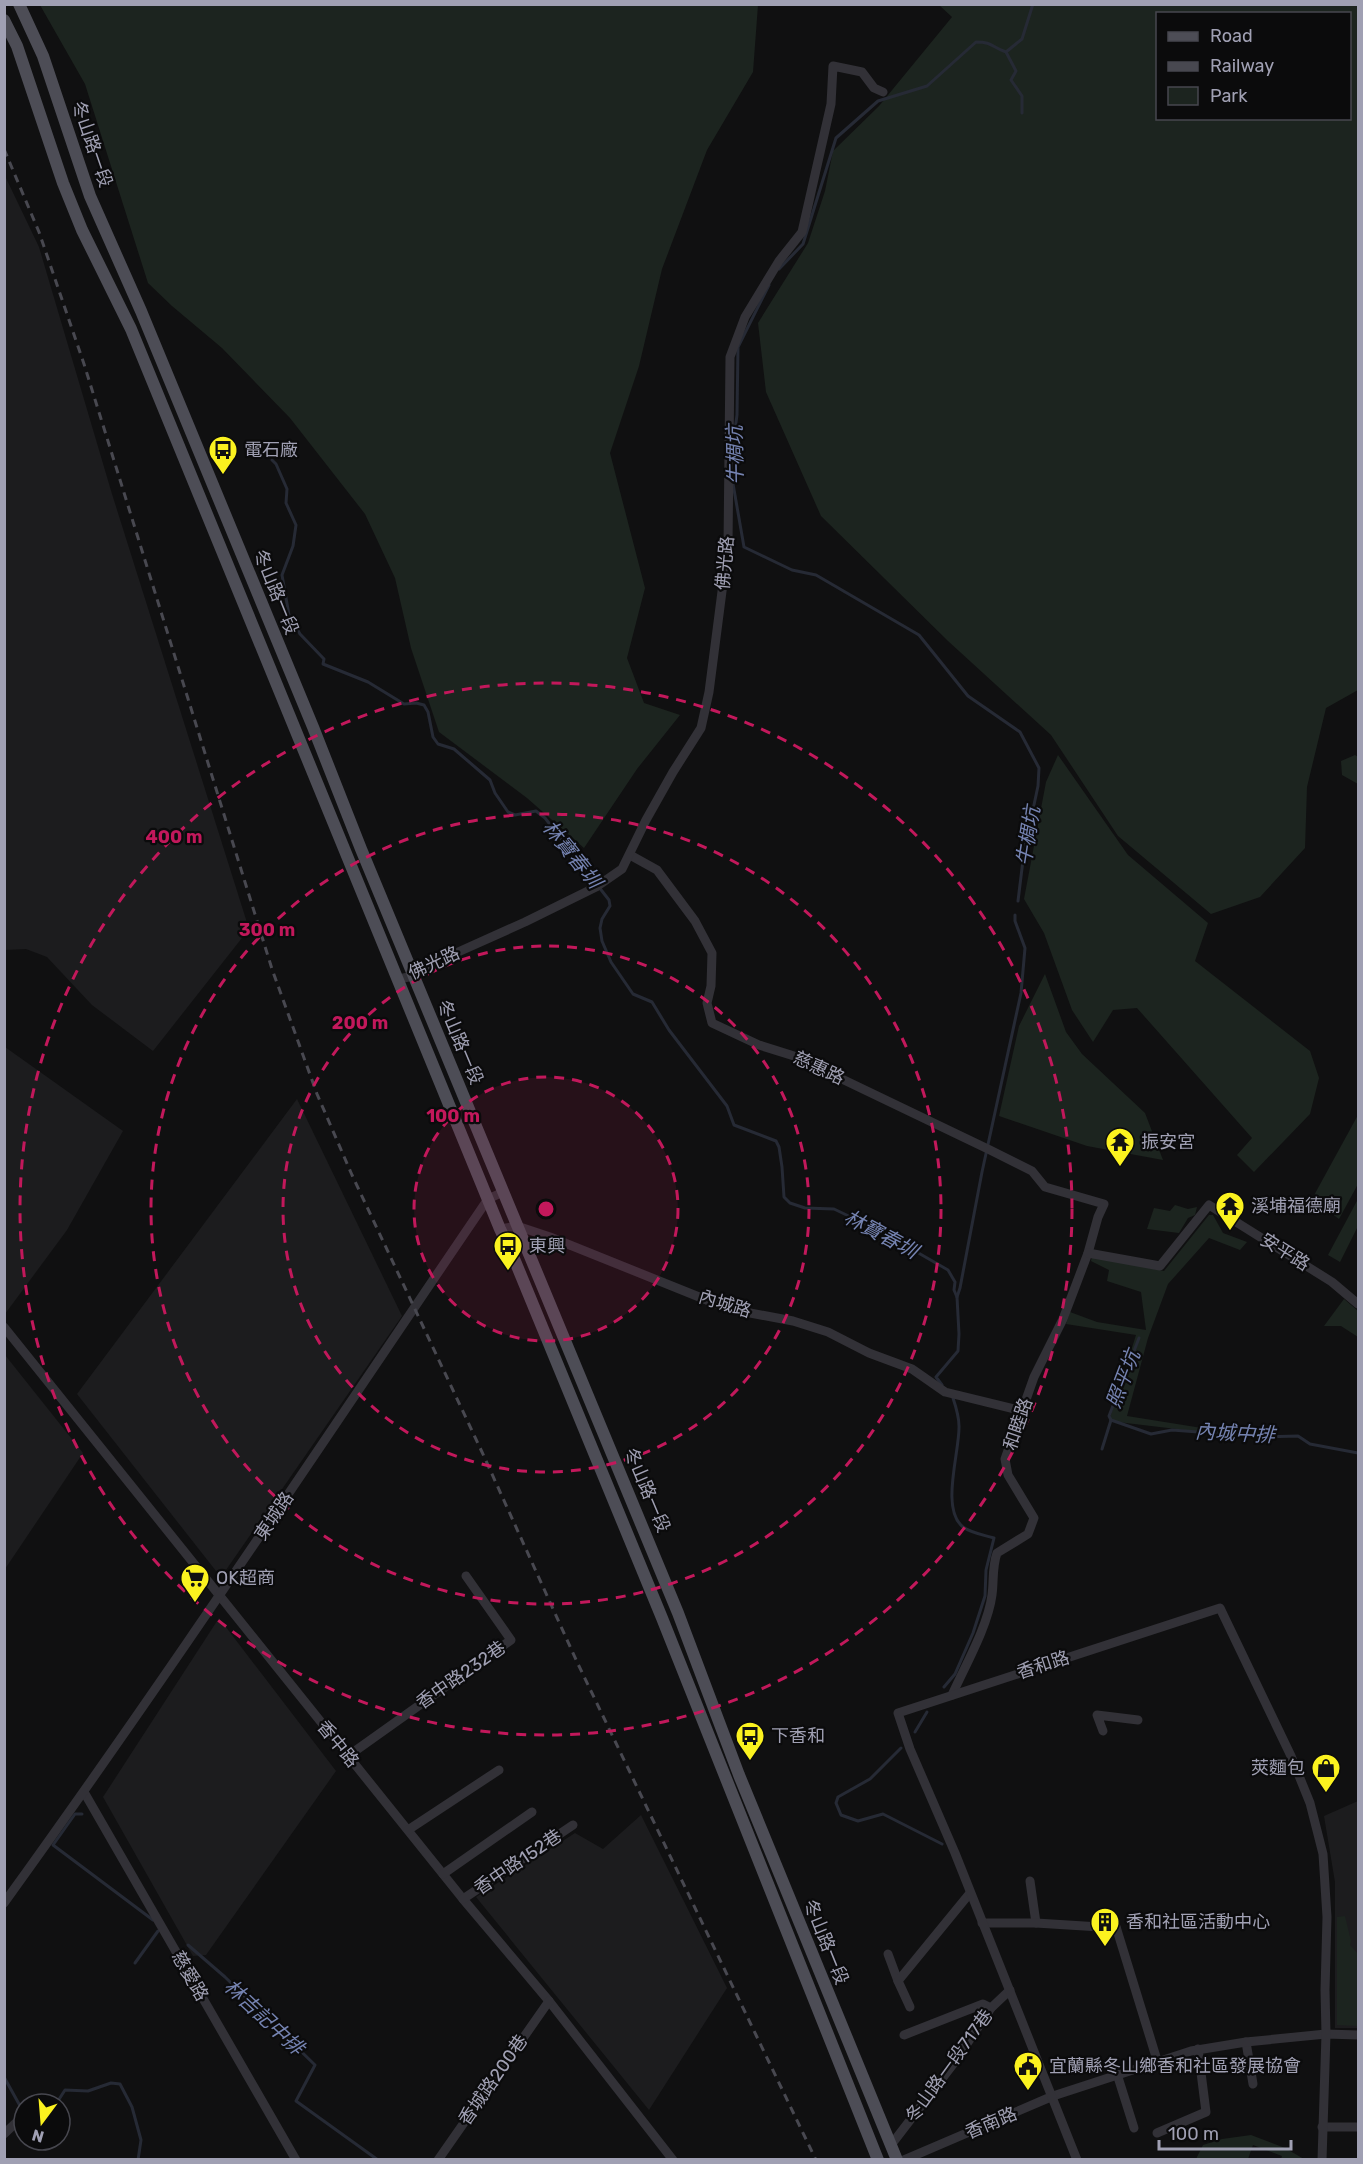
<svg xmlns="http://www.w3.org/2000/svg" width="1363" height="2164" font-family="Rubik,'Noto Sans TC',sans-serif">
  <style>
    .built { fill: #1c1c1e }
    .green { fill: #1c241f; fill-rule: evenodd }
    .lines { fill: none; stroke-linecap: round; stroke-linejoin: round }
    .stream { stroke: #262a35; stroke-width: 3 }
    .minor { stroke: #323137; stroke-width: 9 }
    .major { stroke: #4d4d56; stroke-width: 12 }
    .rail { stroke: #484850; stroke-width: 3; stroke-dasharray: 8 6; stroke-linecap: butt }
    .ring { fill: none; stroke: #c2185b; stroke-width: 3; stroke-dasharray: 10 8 }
    .labels { text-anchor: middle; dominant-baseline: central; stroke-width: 4.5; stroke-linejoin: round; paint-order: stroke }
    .street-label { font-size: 18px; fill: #a0a0b3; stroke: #0b0b0c }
    .poi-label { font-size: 18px; fill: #a0a0b3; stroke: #0b0b0c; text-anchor: start }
    .water-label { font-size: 20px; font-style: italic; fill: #7583b1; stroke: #0b0b0c }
    .centre { fill: #c2185b; stroke: #0b0b0c; stroke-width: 3 }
    .ring-label { font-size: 18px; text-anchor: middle; font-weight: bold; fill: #c2185b; stroke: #0b0b0c; stroke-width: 4.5; stroke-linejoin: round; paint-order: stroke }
  </style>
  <rect width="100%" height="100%" fill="#101011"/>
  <g class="built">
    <path d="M5,176L39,247L112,494L249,929L153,1051L92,1005L47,957L26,949L5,950Z"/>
    <path d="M5,1047L123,1131L67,1230L5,1314Z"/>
    <path d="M297,1099L402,1316L226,1570L216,1571L77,1394Z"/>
    <path d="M5,1355L83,1453L5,1569Z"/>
    <path d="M219,1618L336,1771L206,1955L193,1956L103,1797Z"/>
    <path d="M1358,1801V2028H1335V1882L1324,1816Z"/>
    <path d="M641,1815L727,1988L649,2110L476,1897L575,1833L603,1849Z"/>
  </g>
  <g class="green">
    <path d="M40,5H758L753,72L707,150L662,269L639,366L610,453L645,588L627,658L644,703L680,715L637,769L584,848L527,798L439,732L411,648L395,578L365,514L290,418L222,348L172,306L148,283L85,84Z"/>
    <path d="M939,5H1358V690L1326,708L1307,787L1305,848L1260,897L1211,914L1118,836L1051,735L948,641L821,516L766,392L758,323L808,243L825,191L833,151L879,106L952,17ZM1158,14H1350V118H1158Z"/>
    <path d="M1058,755L1128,855L1208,923L1195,961L1310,1051L1319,1078L1310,1114L1254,1172L1237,1155L1252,1138L1137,1008L1113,1010L1093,1042L1072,1010L1044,933L1024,899L1046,782Z"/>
    <path d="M1355,755L1358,757V784L1342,775L1341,761Z"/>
    <path d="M1045,974L1066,1032L1082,1054L1145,1113L1163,1160L1087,1146L999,1116L1019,1026Z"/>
    <path d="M1358,1115V1184L1339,1219L1312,1199Z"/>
    <path d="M1358,1199V1226L1340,1262L1328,1255Z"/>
    <path d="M1175,1205L1188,1209L1197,1207L1195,1215L1188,1218L1179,1233L1147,1229L1154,1208L1170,1211Z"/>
    <path d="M1209,1215H1213L1223,1233L1247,1242L1240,1250L1209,1238L1168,1284L1148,1338L1127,1416L1227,1432V1435L1109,1421L1136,1335L1066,1324L1070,1312L1097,1322L1146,1330L1141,1292L1107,1281L1109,1270L1091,1261L1092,1256L1164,1271Z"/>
    <path d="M1344,1299L1358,1311V1337L1341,1326H1324Z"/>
    <path d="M1345,1916L1351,1941L1350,1945L1358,1954V2026L1337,2025V1917Z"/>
    <path d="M1251,2135L1285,2148L1304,2159H1281L1282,2156L1253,2145L1248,2159H1196L1203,2145L1222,2139Z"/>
  </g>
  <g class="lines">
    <g class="stream">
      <path d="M1006,52L1016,71L1011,80L1022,96V113"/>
      <path d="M779,269L803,244L836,138L878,101L927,86L976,42C993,42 991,47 1006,52L1022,39L1033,4"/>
      <path d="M733,445L737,415L738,347L769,285"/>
      <path d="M272,460L276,464L287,489L286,503L296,525L293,546L282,575L289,615L300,634L324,659L323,664L368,682L404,704L416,703L424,705L428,712L433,737L438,744L454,749L490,780L495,793L508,812L515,815L536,811L545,818L609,900L610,906L602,919L600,928L602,941L611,962L633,994L652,1002L669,1030L727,1106L734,1125L776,1141L779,1147L782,1167L784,1197L790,1203L805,1208L834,1209L882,1232L948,1270L955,1282L954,1290L957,1297L959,1334L958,1351L936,1377L942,1385"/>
      <path d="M732,478L744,547L792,570L816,575L919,635L968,696L1020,732L1039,768L1038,786L1024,852L1018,901"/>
      <path d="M957,1297L960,1288L982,1172L1021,993L1025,948L1015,921V915"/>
      <path d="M1111,1420L1151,1434L1172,1430L1264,1437L1298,1436L1310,1444L1358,1453"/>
      <path d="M1102,1449L1111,1420L1109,1416L1139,1338"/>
      <path d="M944,1687L955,1674L973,1633L985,1596L986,1570L994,1538C984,1535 971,1533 963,1527C940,1509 960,1451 959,1426C959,1417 956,1407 953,1398"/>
      <path d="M915,1732L927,1712"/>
      <path d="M901,1748L870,1779L838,1797L836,1803L841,1815L858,1821L883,1814L942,1844"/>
      <path d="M82,1814H75L53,1845L153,1920"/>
      <path d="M188,1945L225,1977L315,2065L296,2101L378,2160"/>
      <path d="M135,1963L158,1931"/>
      <path d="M4,2077L24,2113"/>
      <path d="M56,2104L65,2090L88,2091L111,2083L120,2084L132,2107L141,2140L138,2160"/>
    </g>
    <g class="minor">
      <path d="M630,855L657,870L695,921L712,953L711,986L707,1003L712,1023L759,1045L794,1056L990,1150L1032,1171L1045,1187L1104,1204L1098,1217L1088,1253L1063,1319L1034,1377L1005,1459L1008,1475L1034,1518L1028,1534L997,1553C992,1567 994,1580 992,1595C988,1626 965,1666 952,1695"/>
      <path d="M399,979L413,976L447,957L525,922L596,887L622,869L646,820L673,772L701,728L709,692L728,545L730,357L745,317L779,261L802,232L831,104L833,66L862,72L874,88L883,92"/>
      <path d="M500,1229L517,1226L550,1237L729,1309L793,1321L828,1332L869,1353L912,1369L945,1392L1023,1411"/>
      <path d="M1088,1253L1160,1266L1209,1205L1332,1282L1358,1304"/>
      <path d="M4,1327L463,1899L549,2001L673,2160"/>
      <path d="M1103,1731L1097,1715L1138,1720"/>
      <path d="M348,1756L511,1640L466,1576"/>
      <path d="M84,1792L296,2160"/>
      <path d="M408,1830L499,1770"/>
      <path d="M443,1874L532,1812"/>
      <path d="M1030,1881L1036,1923"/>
      <path d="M463,1899L573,1825"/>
      <path d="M4,1903C171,1672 328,1434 488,1199L503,1192"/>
      <path d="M1113,1917L1157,2060"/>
      <path d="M982,1923H1036L1116,1928"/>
      <path d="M888,1954L898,1981"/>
      <path d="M910,2007L898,1981L970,1893"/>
      <path d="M904,2035L983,2004L991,2008"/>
      <path d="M1246,2042L1253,2084"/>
      <path d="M1117,2074L1134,2128"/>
      <path d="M1322,2127H1358"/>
      <path d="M1157,2133L1206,2112L1198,2049"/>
      <path d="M4,2134L22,2117"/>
      <path d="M891,2145L954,2063L991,2008L1010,1990"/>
      <path d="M438,2160L549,2001"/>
      <path d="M904,2160L1053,2096L1191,2051L1246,2042L1326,2034L1358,2035"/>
      <path d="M1077,2160L955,1853L910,1749L898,1713L1220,1608L1291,1756L1310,1803L1323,1854L1327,1917L1325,1990L1326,2034L1322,2160"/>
    </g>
    <g class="major">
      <path d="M19,4L43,56L90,196L141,311L313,727L361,849L678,1613L739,1775L897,2160"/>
      <path d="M4,20L17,46L63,183L82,230L131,329L500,1229L515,1261L662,1618L878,2160"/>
    </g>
    <path class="rail" d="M4,149L39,232L84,364L272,969L317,1094L352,1175L482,1452L578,1664L816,2160"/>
  </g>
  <circle cx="546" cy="1209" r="132" fill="#c2185b" fill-opacity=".12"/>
  <g class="ring">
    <circle cx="546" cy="1209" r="132"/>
    <circle cx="546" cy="1209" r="263"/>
    <circle cx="546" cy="1209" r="395"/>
    <circle cx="546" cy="1209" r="526"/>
  </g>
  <defs>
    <g id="bus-pin" transform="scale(1.5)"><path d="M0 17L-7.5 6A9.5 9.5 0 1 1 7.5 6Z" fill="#fbf21f" stroke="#0b0b0c"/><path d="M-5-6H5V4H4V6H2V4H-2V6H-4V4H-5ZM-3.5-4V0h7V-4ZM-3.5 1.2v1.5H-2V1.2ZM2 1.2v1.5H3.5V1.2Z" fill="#111"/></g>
    <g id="temple-pin" transform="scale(1.5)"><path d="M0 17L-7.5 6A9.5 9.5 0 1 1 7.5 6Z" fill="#fbf21f" stroke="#0b0b0c"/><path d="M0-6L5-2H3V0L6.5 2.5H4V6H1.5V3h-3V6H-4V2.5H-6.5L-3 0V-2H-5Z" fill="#111"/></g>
    <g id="supermarket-pin" transform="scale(1.5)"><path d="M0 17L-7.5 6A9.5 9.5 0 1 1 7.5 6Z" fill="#fbf21f" stroke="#0b0b0c"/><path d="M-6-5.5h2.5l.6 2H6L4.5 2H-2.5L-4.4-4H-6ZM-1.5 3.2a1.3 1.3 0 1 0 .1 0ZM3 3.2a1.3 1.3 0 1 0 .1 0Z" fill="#111"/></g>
    <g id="shop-pin" transform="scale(1.5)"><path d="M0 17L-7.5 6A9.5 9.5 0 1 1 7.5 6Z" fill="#fbf21f" stroke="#0b0b0c"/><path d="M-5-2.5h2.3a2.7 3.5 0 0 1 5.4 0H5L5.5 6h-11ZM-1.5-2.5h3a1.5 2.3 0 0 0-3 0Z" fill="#111"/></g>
    <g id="building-pin" transform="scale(1.5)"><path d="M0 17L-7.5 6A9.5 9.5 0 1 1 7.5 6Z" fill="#fbf21f" stroke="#0b0b0c"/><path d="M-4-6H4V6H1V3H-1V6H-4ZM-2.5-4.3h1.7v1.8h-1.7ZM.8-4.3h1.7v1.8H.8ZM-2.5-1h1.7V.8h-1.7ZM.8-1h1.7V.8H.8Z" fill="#111"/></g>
    <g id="civic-pin" transform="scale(1.5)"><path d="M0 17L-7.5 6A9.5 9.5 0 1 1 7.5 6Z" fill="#fbf21f" stroke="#0b0b0c"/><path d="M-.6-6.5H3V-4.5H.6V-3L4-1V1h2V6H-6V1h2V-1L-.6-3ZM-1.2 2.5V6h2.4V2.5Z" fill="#111"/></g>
  </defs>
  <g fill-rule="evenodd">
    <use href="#bus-pin" x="223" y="450"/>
    <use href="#temple-pin" x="1120" y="1142"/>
    <use href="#temple-pin" x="1230" y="1206"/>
    <use href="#bus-pin" x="508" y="1246"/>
    <use href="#supermarket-pin" x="195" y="1578"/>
    <use href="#bus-pin" x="750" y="1736"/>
    <use href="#shop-pin" x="1326" y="1768"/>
    <use href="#building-pin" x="1105" y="1922"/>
    <use href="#civic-pin" x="1028" y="2066"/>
  </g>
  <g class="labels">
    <g class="street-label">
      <text transform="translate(92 144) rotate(71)">冬山路一段</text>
      <text transform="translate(725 563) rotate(-85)">佛光路</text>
      <text transform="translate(276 592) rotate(68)">冬山路一段</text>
      <text transform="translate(434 963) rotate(-25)">佛光路</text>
      <text transform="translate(460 1042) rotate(67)">冬山路一段</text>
      <text transform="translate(819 1068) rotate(25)">慈惠路</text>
      <text transform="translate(1285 1252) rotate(32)">安平路</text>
      <text transform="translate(725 1304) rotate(17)">內城路</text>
      <text transform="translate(1018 1424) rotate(-71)">和睦路</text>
      <text transform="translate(647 1490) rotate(67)">冬山路一段</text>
      <text transform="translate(274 1516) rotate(-56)">東城路</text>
      <text transform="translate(1043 1665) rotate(-18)">香和路</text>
      <text transform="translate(461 1675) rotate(-35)">香中路232巷</text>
      <text transform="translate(338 1744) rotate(51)">香中路</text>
      <text transform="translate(518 1862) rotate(-34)">香中路152巷</text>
      <text transform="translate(826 1942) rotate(68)">冬山路一段</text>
      <text transform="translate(190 1976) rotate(60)">慈愛路</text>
      <text transform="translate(949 2066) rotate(-54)">冬山路一段717巷</text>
      <text transform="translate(493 2080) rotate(-55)">香城路200巷</text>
      <text transform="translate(991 2123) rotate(-23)">香南路</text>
    </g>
    <g class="poi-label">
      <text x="244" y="450">電石廠</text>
      <text x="1141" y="1142">振安宮</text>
      <text x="1251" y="1206">溪埔福德廟</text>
      <text x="529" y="1246">東興</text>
      <text x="216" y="1578">OK超商</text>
      <text x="771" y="1736">下香和</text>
      <text x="1305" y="1768" text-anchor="end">莢麵包</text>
      <text x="1126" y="1922">香和社區活動中心</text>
      <text x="1049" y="2066">宜蘭縣冬山鄉香和社區發展協會</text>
    </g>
    <g class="water-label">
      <text transform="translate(735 455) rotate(-91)">牛椆坑</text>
      <text transform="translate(1028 836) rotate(-81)">牛椆坑</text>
      <text transform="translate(572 854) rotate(51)">林寶春圳</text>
      <text transform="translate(881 1234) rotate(28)">林寶春圳</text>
      <text transform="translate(1123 1379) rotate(-69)">照平坑</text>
      <text transform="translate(1235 1433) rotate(3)">內城中排</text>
      <text transform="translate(264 2017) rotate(43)">林吉記中排</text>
    </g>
  </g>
  <circle cx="546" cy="1209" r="9" class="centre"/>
  <g class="ring-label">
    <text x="174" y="843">400 m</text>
    <text x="267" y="936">300 m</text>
    <text x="360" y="1029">200 m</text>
    <text x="453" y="1122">100 m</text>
  </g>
  <rect width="1363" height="2164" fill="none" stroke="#a0a0b3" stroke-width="12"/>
  <rect x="1156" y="12" width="195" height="108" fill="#0b0b0c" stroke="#47474f" stroke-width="1.5"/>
  <rect x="1168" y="32" width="30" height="9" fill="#4d4d56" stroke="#47474f" stroke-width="1.5"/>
  <text x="1210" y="42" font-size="18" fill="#a0a0b3">Road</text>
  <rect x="1168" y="62" width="30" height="9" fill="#484850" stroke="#47474f" stroke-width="1.5"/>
  <text x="1210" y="72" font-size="18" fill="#a0a0b3">Railway</text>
  <rect x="1168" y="87" width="30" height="18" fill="#1c241f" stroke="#47474f" stroke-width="1.5"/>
  <text x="1210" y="102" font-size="18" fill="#a0a0b3">Park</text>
  <g transform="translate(42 2122) rotate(196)"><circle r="28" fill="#0b0b0c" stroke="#47474f" stroke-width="1.5"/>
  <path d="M0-4.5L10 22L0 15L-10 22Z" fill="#fbf21f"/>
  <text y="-9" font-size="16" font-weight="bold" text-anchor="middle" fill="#a0a0b3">N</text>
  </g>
  <path d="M1159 2140v9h132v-9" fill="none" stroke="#a0a0b3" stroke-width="3"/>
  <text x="1168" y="2140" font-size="18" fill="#a0a0b3" stroke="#0b0b0c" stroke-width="4.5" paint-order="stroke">100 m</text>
</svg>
